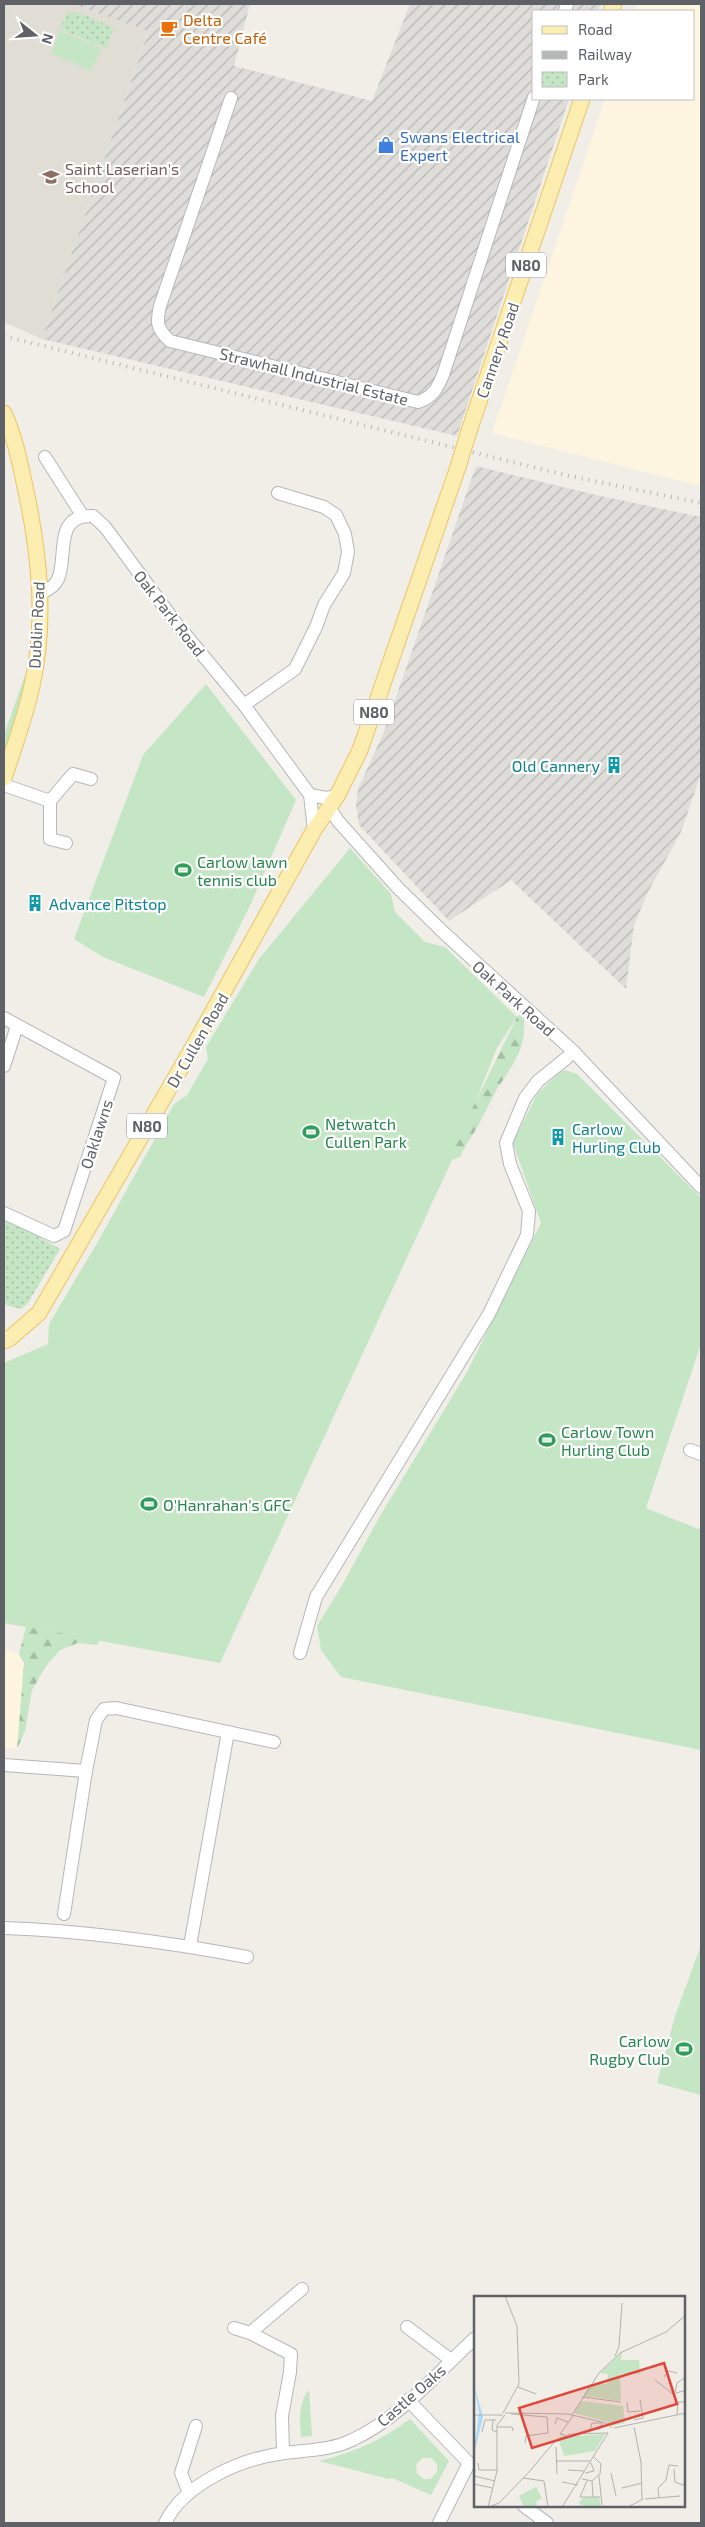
<svg xmlns="http://www.w3.org/2000/svg" width="705" height="2527" font-family="'Exo 2',sans-serif">
  <style>
    .commercial { fill: #fdf5df }
    .industrial { fill: url(#industrial-furrows) }
    .education { fill: #e0ddd5 }
    .grass { fill: #c5e6c5; fill-rule: evenodd }
    .forest { fill: url(#forest-firs) }
    .park { fill: url(#park-dots) }
    .lines { fill: none; stroke-linecap: round; stroke-linejoin: round }
    .minor-casing { stroke: #b4b7bb; stroke-width: 14 }
    .major-casing { stroke: #ecc464; stroke-width: 17 }
    .minor { stroke: #fff; stroke-width: 12 }
    .major { stroke: #fceeb0; stroke-width: 15 }
    .rail { stroke: #b5b6b6; stroke-width: 4; stroke-dasharray: 1 6; stroke-linecap: butt }
    .major-bridge-casing { stroke: #ecc464; stroke-width: 17; stroke-linecap: butt }
    .major-bridge { stroke: #fceeb0; stroke-width: 15 }
    .labels { text-anchor: middle; dominant-baseline: central; stroke-width: 4.5; stroke-linejoin: round; paint-order: stroke }
    .shield { fill: #fff; stroke: #8e9194; stroke-width: 1 }
    .shield-label { font-size: 15px; font-weight: bold; fill: #5e6266 }
    .food-label { font-size: 16px; fill: #c56008; stroke: #fff; text-anchor: start }
    .shop-label { font-size: 16px; fill: #366cbe; stroke: #fff; text-anchor: start }
    .education-label { font-size: 16px; fill: #785e54; stroke: #fff; text-anchor: start }
    .street-label { font-size: 16px; fill: #5e6266; stroke: #fff }
    .culture-label { font-size: 16px; fill: #0d838f; stroke: #fff; text-anchor: start }
    .leisure-label { font-size: 16px; fill: #27864d; stroke: #fff; text-anchor: start }
    .inset-road { fill: none; stroke: #b2b2af; stroke-width: 1 }
    .view { fill: #e2463b; fill-opacity: 0.15; stroke: #e2463b; stroke-width: 2.5 }
    .inset-edge { fill: none; stroke: #5e6266; stroke-width: 2.5 }
  </style>
  <defs>
    <pattern id="industrial-furrows" width="10" height="10" patternUnits="userSpaceOnUse" patternTransform="scale(1.25)"><rect width="10" height="10" fill="#dfddd9"/><path d="M-1 1l2-2M0 10L10 0M9 11l2-2" fill="none" stroke="#b8b7b4"/></pattern>
    <pattern id="forest-firs" width="22" height="20" patternUnits="userSpaceOnUse" patternTransform="scale(1.25)"><rect width="22" height="20" fill="#c5e6c5"/><path d="M5 1l3.5 6h-7zM16 11l3.5 6h-7z" fill="#a3bea4"/></pattern>
    <pattern id="park-dots" width="8" height="8" patternUnits="userSpaceOnUse" patternTransform="scale(1.25)"><rect width="8" height="8" fill="#c5e6c5"/><path d="M2 2h.1M6 6h.1" fill="none" stroke="#a3bea4" stroke-width="1.8" stroke-linecap="round"/></pattern>
  </defs>
  <rect width="100%" height="100%" fill="#f0eee7"/>
  <g class="commercial">
    <path d="M637,4H701V486L492,433L605,99H694V11H635Z"/>
    <path d="M4,1648L19,1654L24,1663L17,1749L4,1748Z"/>
  </g>
  <g class="industrial">
    <path d="M77,4H250L234,66L372,101L410,4H601L598,11H534V99H569L457,436L42,339L148,32L78,6Z"/>
    <path d="M476,466L596,495L701,517V774L681,832L648,892L634,925L626,989L511,880L449,921L359,825L356,805L358,789L384,732Z"/>
  </g>
  <path class="education" d="M4,4H77L78,6L148,31L42,339L4,322Z"/>
  <g class="grass">
    <path d="M60,31L101,48L91,71L51,53Z"/>
    <path d="M25,675H28L4,761V735Z"/>
    <path d="M206,684L296,800L249,908L204,997L103,957L74,939L143,755Z"/>
    <path d="M350,848L391,894L395,912L425,942L445,947L517,1017L497,1048L452,1160L220,1663L4,1623V1363L48,1344L49,1324L100,1238L174,1104L187,1095L208,1059L206,1047L259,959Z"/>
    <path d="M565,1070L577,1074L701,1198V1344L646,1508L701,1530V1750L341,1677L321,1650L317,1626L341,1587L380,1516L467,1372L541,1223L513,1143L537,1094L560,1072Z"/>
    <path d="M701,1945V2095L657,2083L675,2016Z"/>
    <path d="M309,2390L312,2436L301,2437C300,2421 298,2403 309,2390Z"/>
    <path d="M410,2419L449,2461L431,2495L392,2478L389,2479L319,2461C353,2453 382,2440 410,2419ZM422,2458H431L437,2464V2472L431,2479H423L417,2473L416,2465Z"/>
  </g>
  <g class="forest">
    <path d="M520,1015L524,1019C526,1050 513,1064 497,1089C491,1099 487,1110 481,1120C475,1133 466,1143 460,1157L452,1160L451,1152L517,1017Z"/>
    <path d="M26,1627L100,1640L97,1645L78,1643L60,1650L46,1666L32,1690L25,1731L17,1749L24,1663L19,1654Z"/>
  </g>
  <g class="park">
    <path d="M67,13H80L114,28L106,48L60,29Z"/>
    <path d="M4,1217L60,1249L28,1303L21,1309L6,1305L4,1302Z"/>
  </g>
  <g class="lines">
    <g class="minor-casing">
      <g id="minor">
        <path d="M565,11L567,4"/>
        <path d="M231,98L160,306C156,323 157,329 170,341L418,402C433,397 437,389 443,375L534,97"/>
        <path d="M45,457L82,515"/>
        <path d="M41,593C48,590 55,586 58,579C68,556 53,514 93,516L105,527L176,623L244,705L310,795L314,830"/>
        <path d="M244,705L295,669L316,627L324,605L344,573L348,552L345,534L336,515L324,507L278,493"/>
        <path d="M4,785L50,801"/>
        <path d="M310,795L326,798L337,796"/>
        <path d="M329,807L338,821L398,888L443,932L574,1052L701,1187"/>
        <path d="M66,843L50,839V801L73,774L91,779"/>
        <path d="M4,1018L114,1078L64,1231L54,1236L4,1213"/>
        <path d="M4,1066L17,1026"/>
        <path d="M690,1450L701,1454"/>
        <path d="M300,1653L316,1597L489,1314L527,1235L529,1211L510,1164L506,1143L525,1098L538,1081L574,1052"/>
        <path d="M4,1765L86,1771"/>
        <path d="M64,1914L86,1771L96,1720L104,1709L116,1708L274,1742"/>
        <path d="M4,1928C86,1931 167,1942 247,1957"/>
        <path d="M190,1946L228,1732"/>
        <path d="M407,2327L451,2360"/>
        <path d="M234,2328L250,2333L291,2354L290,2372L282,2416L283,2453"/>
        <path d="M250,2333L302,2289"/>
        <path d="M408,2400L469,2463L439,2523"/>
        <path d="M189,2493L181,2473L196,2426"/>
        <path d="M524,2506L547,2523"/>
        <path d="M165,2523C184,2483 243,2458 285,2453C308,2450 332,2450 352,2440C400,2418 437,2373 475,2338"/>
      </g>
    </g>
    <g class="major-casing">
      <g id="major">
        <path d="M611,11L614,4"/>
        <path d="M4,413C14,435 19,458 24,482C39,549 47,619 32,686C25,718 14,747 4,778"/>
        <path d="M469,431L582,99"/>
        <path d="M4,1341L10,1338L39,1313L189,1054L314,830L337,796L360,750L458,467"/>
      </g>
    </g>
    <use href="#minor" class="minor"/>
    <use href="#major" class="major"/>
    <path class="rail" d="M4,336L565,475L701,503"/>
    <g class="major-bridge-casing">
      <path id="major-bridge" d="M458,467L469,431"/>
    </g>
    <use href="#major-bridge" class="major-bridge"/>
  </g>
  <defs>
    <g id="cafe-bare" transform="scale(1.35)"><path d="M-5.5-4.5H6V0H3Q3 3.5 0 3.5H-2.5Q-5.5 3.5-5.5 0ZM3-3.2v2h1.7v-2ZM-6 4.5H4V6H-6Z" fill="#e8710a" stroke="#fff" stroke-width="2.5" paint-order="stroke"/></g>
    <g id="shop-bare" transform="scale(1.35)"><path d="M-5-2.5h2.3a2.7 3.5 0 0 1 5.4 0H5L5.5 6h-11ZM-1.5-2.5h3a1.5 2.3 0 0 0-3 0Z" fill="#3f7fe0" stroke="#fff" stroke-width="2.5" paint-order="stroke"/></g>
    <g id="school-bare" transform="scale(1.35)"><path d="M0-5L7-2L0 1L-7-2ZM-4 1L0 2.5L4 1V4Q0 6-4 4Z" fill="#8d6e63" stroke="#fff" stroke-width="2.5" paint-order="stroke"/></g>
    <g id="building-bare" transform="scale(1.35)"><path d="M-4-6H4V6H1V3H-1V6H-4ZM-2.5-4.3h1.7v1.8h-1.7ZM.8-4.3h1.7v1.8H.8ZM-2.5-1h1.7V.8h-1.7ZM.8-1h1.7V.8H.8Z" fill="#0f9aa8" stroke="#fff" stroke-width="2.5" paint-order="stroke"/></g>
    <g id="stadium-bare" transform="scale(1.35)"><path d="M0-5a6.5 5 0 1 0 0 10a6.5 5 0 1 0 0-10ZM-3.5-1.8h7v3.6h-7Z" fill="#2e9e5b" stroke="#fff" stroke-width="2.5" paint-order="stroke"/></g>
  </defs>
  <g fill-rule="evenodd">
    <use href="#cafe-bare" x="169" y="28"/>
    <use href="#shop-bare" x="386" y="145"/>
    <use href="#school-bare" x="51" y="177"/>
    <use href="#building-bare" x="614" y="765"/>
    <use href="#stadium-bare" x="183" y="870"/>
    <use href="#building-bare" x="35" y="903"/>
    <use href="#stadium-bare" x="311" y="1132"/>
    <use href="#building-bare" x="558" y="1137"/>
    <use href="#stadium-bare" x="547" y="1440"/>
    <use href="#stadium-bare" x="149" y="1504"/>
    <use href="#stadium-bare" x="684" y="2049"/>
  </g>
  <g class="labels">
    <g class="shield">
      <rect x="506" y="252.5" width="40" height="25" rx="4"/>
      <rect x="354" y="699.5" width="40" height="25" rx="4"/>
      <rect x="127" y="1113.5" width="40" height="25" rx="4"/>
    </g>
    <g class="shield-label">
      <text x="526" y="265">N80</text>
      <text x="374" y="712">N80</text>
      <text x="147" y="1126">N80</text>
    </g>
    <g class="food-label">
      <text x="183" y="19">Delta<tspan x="183" dy="18">Centre Café</tspan></text>
    </g>
    <g class="shop-label">
      <text x="400" y="136">Swans Electrical<tspan x="400" dy="18">Expert</tspan></text>
    </g>
    <g class="education-label">
      <text x="65" y="168">Saint Laserian's<tspan x="65" dy="18">School</tspan></text>
    </g>
    <g class="street-label">
      <text transform="translate(497 350) rotate(-71)">Cannery Road</text>
      <text transform="translate(314 376) rotate(14)">Strawhall Industrial Estate</text>
      <text transform="translate(170 613) rotate(52)">Oak Park Road</text>
      <text transform="translate(36 625) rotate(-87)">Dublin Road</text>
      <text transform="translate(514 998) rotate(42)">Oak Park Road</text>
      <text transform="translate(197 1040) rotate(-60)">Dr Cullen Road</text>
      <text transform="translate(96 1134) rotate(-72)">Oaklawns</text>
      <text transform="translate(411 2395) rotate(-41)">Castle Oaks</text>
    </g>
    <g class="culture-label">
      <text x="600" y="765" text-anchor="end">Old Cannery</text>
      <text x="49" y="903">Advance Pitstop</text>
      <text x="572" y="1128">Carlow<tspan x="572" dy="18">Hurling Club</tspan></text>
    </g>
    <g class="leisure-label">
      <text x="197" y="861">Carlow lawn<tspan x="197" dy="18">tennis club</tspan></text>
      <text x="325" y="1123">Netwatch<tspan x="325" dy="18">Cullen Park</tspan></text>
      <text x="561" y="1431">Carlow Town<tspan x="561" dy="18">Hurling Club</tspan></text>
      <text x="163" y="1504">O'Hanrahan's GFC</text>
      <text x="670" y="2040" text-anchor="end">Carlow<tspan x="670" dy="18">Rugby Club</tspan></text>
    </g>
  </g>
  <g transform="translate(474 2296)">
    <rect width="211" height="211" fill="#f0eee7"/>
    <path d="M148,56L147,64H165L166,78H146L147,105L109,100L116,88H133L134,78L126,77ZM107,105L149,110L151,127L138,130L134,126L100,117ZM125,201L127,211H112L104,207L109,202Z" fill="#c5e6c5"/>
    <path d="M131,138L121,155L90,160L85,145L102,140Z" fill="#c5e6c5"/>
    <path d="M62,191L68,202L63,205L62,211H50L45,200Z" fill="#c5e6c5"/>
    <path d="M0,89L9,121L0,158L5,117Z" fill="#abd9fb"/>
    <path class="inset-road" d="M141,60L145,50L148,7M125,77L146,57L192,36L212,19M190,81L194,75L203,77M181,84L199,98L212,94M44,91L62,98M201,96L203,87L212,81M108,101L147,106M153,106L154,116L166,115M29,117L45,88L43,30L31,0M31,117L94,118L132,127L138,132M37,118L73,121L74,137L52,140L51,147M203,118L204,106H212M0,119H29M98,119L125,77M19,124L18,134L23,136M160,124L169,122L166,104M81,128L83,122L94,126M23,131H38L39,135M160,131L167,166L168,203M140,132L212,117M8,136L11,124H22M115,137L118,127H128L126,133H116M91,139L86,138L99,120M82,151L83,178M83,165H116M4,167L5,174H23M200,173L201,186L212,190M94,174L110,175M111,177L120,175L117,167M137,177L142,200M0,180L21,185M125,180L128,209M49,182L70,185L74,211M108,183L118,185L126,178L127,168L120,161M113,185L106,201H126M118,185L119,201M88,186L104,189M0,188L18,192M148,192L168,187M185,202L184,192L192,184L195,169L204,170M171,203L206,200M14,211L23,175V129L31,119M15,211L25,207L55,176L82,144L96,138L134,137M88,211L134,137M154,211L169,203"/>
    <path class="view" d="M190,67L203,108L58,152L45,112Z"/>
    <rect width="211" height="211" class="inset-edge"/>
  </g>
  <rect width="705" height="2527" fill="none" stroke="#5e6266" stroke-width="10"/>
  <rect x="532" y="10" width="162" height="90" fill="#ffffff" stroke="#bfc0c2"/>
  <rect x="542" y="26" width="25" height="8" fill="#fceeb0" stroke="#bfc0c2"/>
  <text x="578" y="35" font-size="15" fill="#5e6266">Road</text>
  <rect x="542" y="51" width="25" height="8" fill="#b5b6b6" stroke="#bfc0c2"/>
  <text x="578" y="60" font-size="15" fill="#5e6266">Railway</text>
  <rect x="542" y="72" width="25" height="15" fill="url(#park-dots)" stroke="#bfc0c2"/>
  <text x="578" y="85" font-size="15" fill="#5e6266">Park</text>
  <g transform="translate(35 35) rotate(107)" stroke="#ffffff" stroke-width="4" paint-order="stroke">
  <path d="M0-4L9 19L0 12L-9 19Z" fill="#5e6266"/>
  <text y="-8" font-size="14" font-weight="bold" text-anchor="middle" fill="#5e6266">N</text>
  </g>
</svg>
